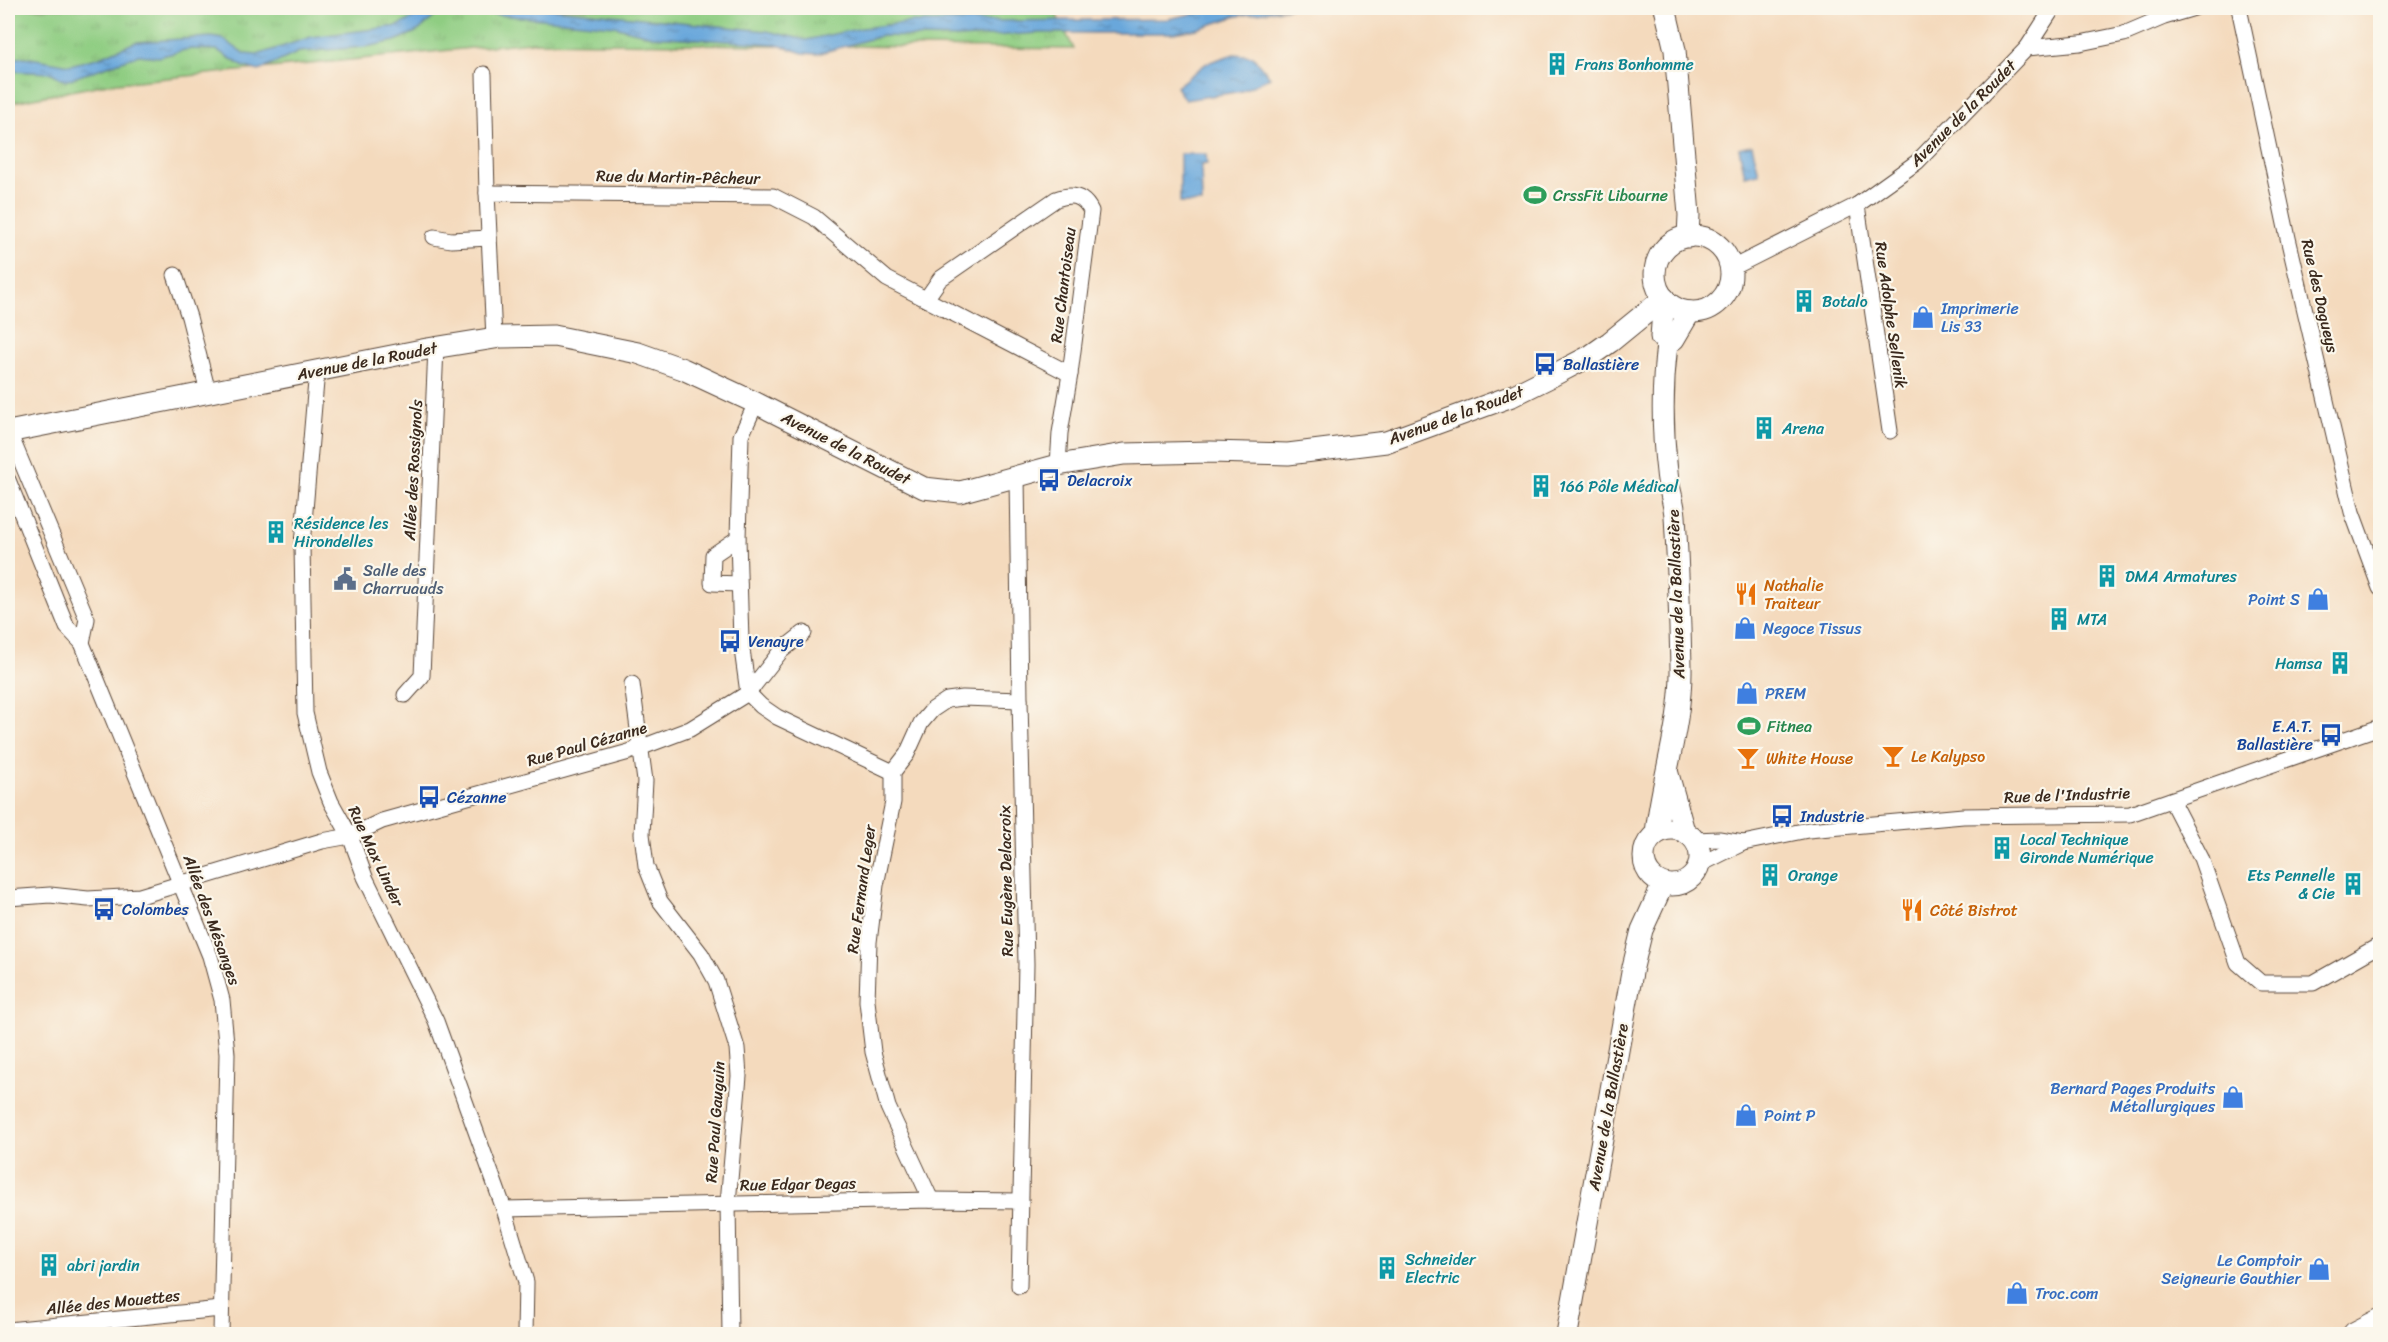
<svg xmlns="http://www.w3.org/2000/svg" width="2388" height="1342" font-family="Sriracha,sans-serif">
  <style>
    .grass { fill: url(#grass-tufts); stroke: #657c50; stroke-width: 1.5 }
    .water { fill: url(#water-ripples); stroke: #52687c; stroke-width: 1.5 }
    .lines { fill: none; stroke-linecap: round; stroke-linejoin: round }
    .street-casing { stroke: #574436; stroke-width: 17 }
    .secondary-casing { stroke: #574436; stroke-width: 23 }
    .primary-casing { stroke: #574436; stroke-width: 26 }
    .street { stroke: #fff; stroke-width: 15 }
    .secondary { stroke: #fff; stroke-width: 21 }
    .primary { stroke: #fff; stroke-width: 24 }
    .labels { text-anchor: middle; dominant-baseline: central; stroke-width: 4.5; stroke-linejoin: round; paint-order: stroke }
    .culture-label { font-size: 16px; fill: #0d838f; stroke: #fbf7ec; text-anchor: start }
    .street-label { font-size: 16px; fill: #3b2a1e; stroke: #fbf7ec }
    .leisure-label { font-size: 16px; fill: #27864d; stroke: #fbf7ec; text-anchor: start }
    .shop-label { font-size: 16px; fill: #366cbe; stroke: #fbf7ec; text-anchor: start }
    .transit-label { font-size: 16px; fill: #164399; stroke: #fbf7ec; text-anchor: start }
    .service-label { font-size: 16px; fill: #4e5e75; stroke: #fbf7ec; text-anchor: start }
    .food-label { font-size: 16px; fill: #c56008; stroke: #fbf7ec; text-anchor: start }
  </style>
  <defs>
    <pattern id="grass-tufts" width="24" height="20" patternUnits="userSpaceOnUse" patternTransform="scale(1.5)"><rect width="24" height="20" fill="#8fcd82"/><path d="M3 7l-1-3M5 7V3M7 7l1-3M15 17l-1-3M17 17v-4M19 17l1-3" fill="none" stroke="#7cb070"/></pattern>
    <pattern id="water-ripples" width="26" height="14" patternUnits="userSpaceOnUse" patternTransform="scale(1.5)"><rect width="26" height="14" fill="#69a7db"/><path d="M2 4q2-2 4 0t4 0M15 11q2-2 4 0t4 0" fill="none" stroke="#5888b1"/></pattern>
  </defs>
  <rect width="100%" height="100%" fill="#fbf7ec"/>
  <filter id="ink" filterUnits="userSpaceOnUse"><feTurbulence type="fractalNoise" baseFrequency=".0167" numOctaves="2"/><feDisplacementMap in="SourceGraphic" scale="12" xChannelSelector="R" yChannelSelector="G"/><feConvolveMatrix kernelMatrix="1 2 1 2 8 2 1 2 1" color-interpolation-filters="sRGB"/></filter>
  <filter id="wash" filterUnits="userSpaceOnUse"><feTurbulence type="fractalNoise" baseFrequency=".008" numOctaves="4" result="noise"/><feDisplacementMap in="SourceGraphic" scale="24" xChannelSelector="R" yChannelSelector="G"/><feGaussianBlur stdDeviation="1.35" result="paint"/><feColorMatrix in="noise" values="0 0 0 0 0 0 0 0 0 0 0 0 0 0 0 0 0 1.4 0 .05"/><feComposite in="paint" operator="in"/></filter>
  <g filter="url(#wash)">
    <rect width="100%" height="100%" fill="#f4dabd"/>
    <path class="grass" d="M8,8H1053L1074,49L531,42L107,84L8,103Z"/>
    <g class="water">
      <path d="M433,8H544L767,31L806,40L862,28L913,22L1167,19L1221,8H1290L1237,16L1197,29L1173,33H1040L959,38L881,36L817,54L803,53L774,44L652,36L614,26L489,14L441,11L418,31L395,41L366,47L299,52L259,71L242,66L217,50L189,49L158,57L139,55L65,81L52,73L8,71V59L25,57L70,65L97,58L136,42L211,37L223,39L245,54L257,55L311,37L398,26Z"/>
      <path d="M1234,54L1252,56L1270,77L1242,91L1185,100L1176,87L1207,63Z"/>
      <path d="M1752,145L1759,173L1745,176L1739,148Z"/>
      <path d="M1180,154H1206L1207,164L1201,165L1202,203H1180Z"/>
    </g>
  </g>
  <g filter="url(#ink)">
    <g class="lines">
      <g class="street-casing">
        <g id="street">
          <path d="M2239,8L2288,238L2352,512L2380,588"/>
          <path d="M2027,48L2080,43L2124,34L2164,17L2194,8"/>
          <path d="M484,74L487,193"/>
          <path d="M1857,205L1890,431"/>
          <path d="M434,237L451,240L489,238"/>
          <path d="M1730,269L1857,205L1917,162L2027,48L2053,8"/>
          <path d="M175,275L189,317L208,392"/>
          <path d="M926,299L940,279L1056,199C1072,193 1083,195 1091,211L1070,374L1060,433L1058,465"/>
          <path d="M494,338L487,193L773,196L814,217L887,279L1070,374"/>
          <path d="M317,370L302,545L305,713L319,772L331,802L350,836L365,877L436,1021L504,1209L526,1282L525,1334"/>
          <path d="M756,403L741,436L738,538L741,642L748,693L761,706L777,717L893,772"/>
          <path d="M9,432L87,619L82,643"/>
          <path d="M1017,475L1020,700L1026,964L1019,1286"/>
          <path d="M8,480L67,627L82,643L210,956L222,1000L227,1054L221,1334"/>
          <path d="M738,538L713,555L712,583L739,584"/>
          <path d="M632,684L645,781L642,834L646,866L660,901L701,954L716,981L737,1048L739,1076L728,1203L730,1334"/>
          <path d="M405,695L422,676L436,347"/>
          <path d="M2171,800L2201,858L2238,963L2261,983H2313L2380,945"/>
          <path d="M1695,840L1719,839L1743,843"/>
          <path d="M1699,865L1743,843L1808,830L1963,816L2130,814L2380,727"/>
          <path d="M8,898L50,895L88,899L140,896L322,841L350,836L382,821L629,752L690,729L748,693L781,651L804,633"/>
          <path d="M931,1200L888,1107L873,1052L867,1001L869,942L876,885L893,802V772L907,754L921,723L932,710L947,700L963,698L1020,700"/>
          <path d="M504,1209L931,1200L1021,1201"/>
          <path d="M8,1330L221,1309"/>
        </g>
      </g>
      <g class="secondary-casing">
        <g id="secondary">
          <path d="M1665,8L1675,50L1689,215L1688,237"/>
          <circle cx="1693" cy="274" r="38"/>
          <path d="M1667,344L1674,339L1690,312"/>
          <path d="M8,432L427,349L501,337L554,336L638,353L683,369L756,403L924,488L960,492L1058,465L1124,454L1210,452L1288,454L1386,442L1512,396L1550,377L1590,356L1610,342L1664,298"/>
          <path d="M1668,774L1684,831"/>
          <circle cx="1672" cy="857" r="28"/>
          <path d="M1656,833C1662,778 1682,723 1681,667C1680,617 1678,566 1675,516C1674,501 1668,487 1667,472C1662,430 1662,386 1667,344L1661,337L1664,298"/>
          <path d="M1567,1334L1633,967L1642,930L1663,884"/>
        </g>
      </g>
      <g class="primary-casing">
        <path id="primary" d="M2355,1334L2380,1321"/>
      </g>
      <use href="#street" class="street"/>
      <use href="#secondary" class="secondary"/>
      <use href="#primary" class="primary"/>
    </g>
  </g>
  <defs>
    <g id="building-bare" transform="scale(1.8)"><path d="M-4-6H4V6H1V3H-1V6H-4ZM-2.5-4.3h1.7v1.8h-1.7ZM.8-4.3h1.7v1.8H.8ZM-2.5-1h1.7V.8h-1.7ZM.8-1h1.7V.8H.8Z" fill="#0f9aa8" stroke="#fbf7ec" stroke-width="2.5" paint-order="stroke"/></g>
    <g id="stadium-bare" transform="scale(1.8)"><path d="M0-5a6.5 5 0 1 0 0 10a6.5 5 0 1 0 0-10ZM-3.5-1.8h7v3.6h-7Z" fill="#2e9e5b" stroke="#fbf7ec" stroke-width="2.5" paint-order="stroke"/></g>
    <g id="shop-bare" transform="scale(1.8)"><path d="M-5-2.5h2.3a2.7 3.5 0 0 1 5.4 0H5L5.5 6h-11ZM-1.5-2.5h3a1.5 2.3 0 0 0-3 0Z" fill="#3f7fe0" stroke="#fbf7ec" stroke-width="2.5" paint-order="stroke"/></g>
    <g id="bus-bare" transform="scale(1.8)"><path d="M-5-6H5V4H4V6H2V4H-2V6H-4V4H-5ZM-3.5-4V0h7V-4ZM-3.5 1.2v1.5H-2V1.2ZM2 1.2v1.5H3.5V1.2Z" fill="#1a4fb4" stroke="#fbf7ec" stroke-width="2.5" paint-order="stroke"/></g>
    <g id="civic-bare" transform="scale(1.8)"><path d="M-.6-6.5H3V-4.5H.6V-3L4-1V1h2V6H-6V1h2V-1L-.6-3ZM-1.2 2.5V6h2.4V2.5Z" fill="#5c6f8a" stroke="#fbf7ec" stroke-width="2.5" paint-order="stroke"/></g>
    <g id="restaurant-bare" transform="scale(1.8)"><path d="M-5-6h1v4h1v-4h1v4h1v-4h1v5L-1.5 .5V6h-2V.5L-5-1ZM5-6V6H3V1.5H1.5Q1.5-4 5-6Z" fill="#e8710a" stroke="#fbf7ec" stroke-width="2.5" paint-order="stroke"/></g>
    <g id="bar-bare" transform="scale(1.8)"><path d="M-6-5H6L.8 .8V4.5H3.5V6h-7V4.5H-.8V.8Z" fill="#e8710a" stroke="#fbf7ec" stroke-width="2.5" paint-order="stroke"/></g>
  </defs>
  <g fill-rule="evenodd">
    <use href="#building-bare" x="1557" y="64"/>
    <use href="#stadium-bare" x="1535" y="195"/>
    <use href="#building-bare" x="1804" y="301"/>
    <use href="#shop-bare" x="1923" y="317"/>
    <use href="#bus-bare" x="1545" y="364"/>
    <use href="#building-bare" x="1764" y="428"/>
    <use href="#bus-bare" x="1049" y="480"/>
    <use href="#building-bare" x="1541" y="486"/>
    <use href="#building-bare" x="276" y="532"/>
    <use href="#building-bare" x="2107" y="576"/>
    <use href="#civic-bare" x="345" y="579"/>
    <use href="#restaurant-bare" x="1746" y="594"/>
    <use href="#shop-bare" x="2318" y="599"/>
    <use href="#building-bare" x="2059" y="619"/>
    <use href="#shop-bare" x="1745" y="628"/>
    <use href="#bus-bare" x="730" y="641"/>
    <use href="#building-bare" x="2340" y="663"/>
    <use href="#shop-bare" x="1747" y="693"/>
    <use href="#stadium-bare" x="1749" y="726"/>
    <use href="#bus-bare" x="2331" y="735"/>
    <use href="#bar-bare" x="1893" y="756"/>
    <use href="#bar-bare" x="1748" y="758"/>
    <use href="#bus-bare" x="429" y="797"/>
    <use href="#bus-bare" x="1782" y="816"/>
    <use href="#building-bare" x="2002" y="848"/>
    <use href="#building-bare" x="1770" y="875"/>
    <use href="#building-bare" x="2353" y="884"/>
    <use href="#bus-bare" x="104" y="909"/>
    <use href="#restaurant-bare" x="1912" y="910"/>
    <use href="#shop-bare" x="2233" y="1097"/>
    <use href="#shop-bare" x="1746" y="1115"/>
    <use href="#building-bare" x="49" y="1265"/>
    <use href="#building-bare" x="1387" y="1268"/>
    <use href="#shop-bare" x="2319" y="1269"/>
    <use href="#shop-bare" x="2017" y="1293"/>
  </g>
  <g class="labels">
    <g class="culture-label">
      <text x="1575" y="64">Frans Bonhomme</text>
      <text x="1822" y="301">Botalo</text>
      <text x="1782" y="428">Arena</text>
      <text x="1559" y="486">166 Pôle Médical</text>
      <text x="294" y="523">Résidence les<tspan x="294" dy="18">Hirondelles</tspan></text>
      <text x="2125" y="576">DMA Armatures</text>
      <text x="2077" y="619">MTA</text>
      <text x="2322" y="663" text-anchor="end">Hamsa</text>
      <text x="2020" y="839">Local Technique<tspan x="2020" dy="18">Gironde Numérique</tspan></text>
      <text x="1788" y="875">Orange</text>
      <text x="2335" y="875" text-anchor="end">Ets Pennelle<tspan x="2335" dy="18">&amp; Cie</tspan></text>
      <text x="1405" y="1259">Schneider<tspan x="1405" dy="18">Electric</tspan></text>
      <text x="67" y="1265">abri jardin</text>
    </g>
    <g class="street-label">
      <text transform="translate(1963 113) rotate(-45)">Avenue de la Roudet</text>
      <text transform="translate(678 177) rotate(1)">Rue du Martin-Pêcheur</text>
      <text transform="translate(1063 285) rotate(-83)">Rue Chantoiseau</text>
      <text transform="translate(2320 296) rotate(77)">Rue des Dagueys</text>
      <text transform="translate(1891 315) rotate(82)">Rue Adolphe Sellenik</text>
      <text transform="translate(367 361) rotate(-11)">Avenue de la Roudet</text>
      <text transform="translate(1456 415) rotate(-20)">Avenue de la Roudet</text>
      <text transform="translate(846 448) rotate(27)">Avenue de la Roudet</text>
      <text transform="translate(413 470) rotate(-87)">Allée des Rossignols</text>
      <text transform="translate(1676 594) rotate(-92)">Avenue de la Ballastière</text>
      <text transform="translate(587 744) rotate(-16)">Rue Paul Cézanne</text>
      <text transform="translate(2067 795) rotate(-2)">Rue de l'Industrie</text>
      <text transform="translate(376 856) rotate(65)">Rue Max Linder</text>
      <text transform="translate(1006 881) rotate(-91)">Rue Eugène Delacroix</text>
      <text transform="translate(861 889) rotate(-82)">Rue Fernand Leger</text>
      <text transform="translate(212 920) rotate(70)">Allée des Mésanges</text>
      <text transform="translate(1608 1107) rotate(-80)">Avenue de la Ballastière</text>
      <text transform="translate(715 1122) rotate(-86)">Rue Paul Gauguin</text>
      <text transform="translate(798 1184) rotate(-1)">Rue Edgar Degas</text>
      <text transform="translate(113 1302) rotate(-6)">Allée des Mouettes</text>
    </g>
    <g class="leisure-label">
      <text x="1553" y="195">CrssFit Libourne</text>
      <text x="1767" y="726">Fitnea</text>
    </g>
    <g class="shop-label">
      <text x="1941" y="308">Imprimerie<tspan x="1941" dy="18">Lis 33</tspan></text>
      <text x="2300" y="599" text-anchor="end">Point S</text>
      <text x="1763" y="628">Negoce Tissus</text>
      <text x="1765" y="693">PREM</text>
      <text x="2215" y="1088" text-anchor="end">Bernard Pages Produits<tspan x="2215" dy="18">Métallurgiques</tspan></text>
      <text x="1764" y="1115">Point P</text>
      <text x="2301" y="1260" text-anchor="end">Le Comptoir<tspan x="2301" dy="18">Seigneurie Gauthier</tspan></text>
      <text x="2035" y="1293">Troc.com</text>
    </g>
    <g class="transit-label">
      <text x="1563" y="364">Ballastière</text>
      <text x="1067" y="480">Delacroix</text>
      <text x="748" y="641">Venayre</text>
      <text x="2313" y="726" text-anchor="end">E.A.T.<tspan x="2313" dy="18">Ballastière</tspan></text>
      <text x="447" y="797">Cézanne</text>
      <text x="1800" y="816">Industrie</text>
      <text x="122" y="909">Colombes</text>
    </g>
    <g class="service-label">
      <text x="363" y="570">Salle des<tspan x="363" dy="18">Charruauds</tspan></text>
    </g>
    <g class="food-label">
      <text x="1764" y="585">Nathalie<tspan x="1764" dy="18">Traiteur</tspan></text>
      <text x="1911" y="756">Le Kalypso</text>
      <text x="1766" y="758">White House</text>
      <text x="1930" y="910">Côté Bistrot</text>
    </g>
  </g>
  <rect width="2388" height="1342" fill="none" stroke="#fbf7ec" stroke-width="30"/>
</svg>
